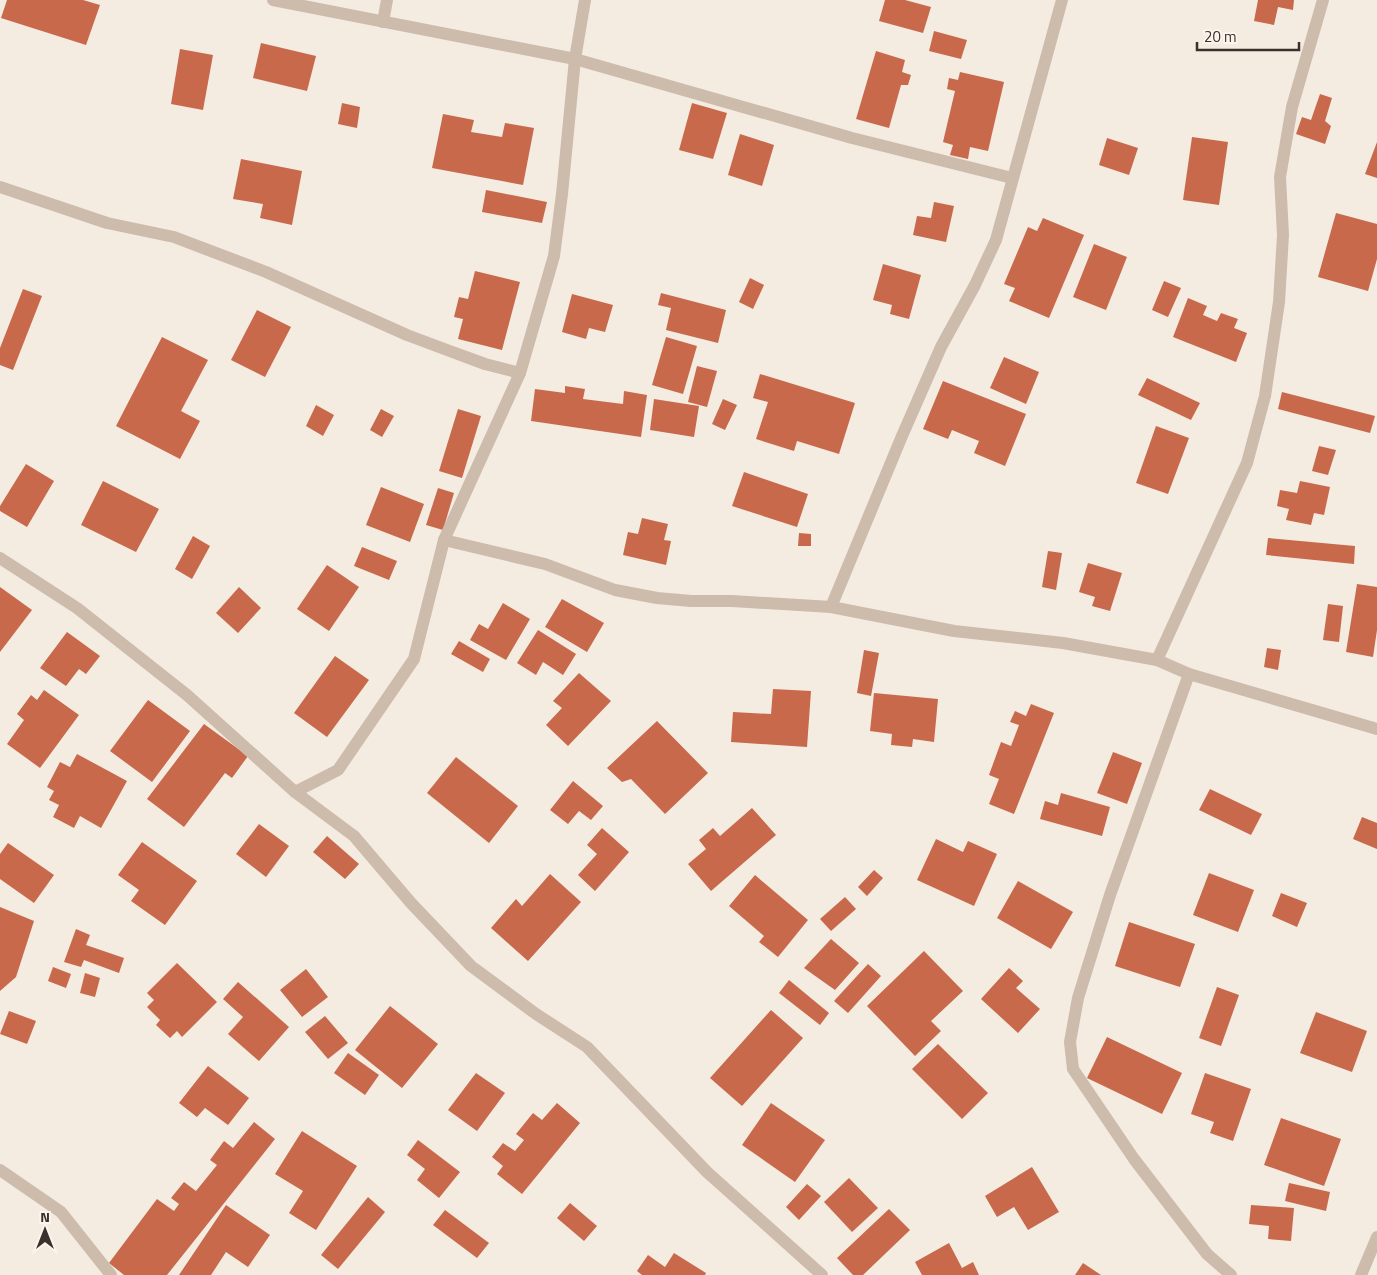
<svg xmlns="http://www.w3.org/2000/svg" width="1377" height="1275" font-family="'Titillium Web',sans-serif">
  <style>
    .building { fill: #c8694b }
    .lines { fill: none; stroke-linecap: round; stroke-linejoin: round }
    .minor { stroke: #cdbbac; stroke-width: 12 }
  </style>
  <rect width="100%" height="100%" fill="#f4ebe1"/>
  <g class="building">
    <path d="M7,0H83L100,5L86,45L1,18Z"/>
    <path d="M885,0H905L931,7L923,33L879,21Z"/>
    <path d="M1258,0H1294L1293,10L1278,7L1274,25L1254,21Z"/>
    <path d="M934,31L967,40L961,59L929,51Z"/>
    <path d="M261,43L316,56L307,91L253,78Z"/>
    <path d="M180,49L213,55L203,110L171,104Z"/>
    <path d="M876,51L905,60L902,72L911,75L908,85H901L889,128L856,119Z"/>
    <path d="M960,72L1004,82L988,151L970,147L968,159L950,155L953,145L943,142L955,91L947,89L949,78L958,80Z"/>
    <path d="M1320,94L1332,98L1325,121L1331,126L1325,144L1296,134L1302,117L1311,120Z"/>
    <path d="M342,103L360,107L357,128L338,124Z"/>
    <path d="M692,103L727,113L713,159L679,150Z"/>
    <path d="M443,114L474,120L471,132L502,137L505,123L534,128L523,185L432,168Z"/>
    <path d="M740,134L774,145L762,186L728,175Z"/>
    <path d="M1192,137L1228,142L1219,205L1183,200Z"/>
    <path d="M1107,138L1138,148L1129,175L1099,165Z"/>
    <path d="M1377,142V178L1365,174Z"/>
    <path d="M241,159L302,171L292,225L260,218L263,204L233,199Z"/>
    <path d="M486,190L547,202L542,223L482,212Z"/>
    <path d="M934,202L954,206L946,242L913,235L917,216L931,218Z"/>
    <path d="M1336,213L1377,224V259L1368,291L1318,277Z"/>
    <path d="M1043,218L1084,235L1049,318L1009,301L1015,288L1004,284L1028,227L1037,231Z"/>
    <path d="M1094,244L1127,257L1106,310L1073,297Z"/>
    <path d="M883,264L921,275L909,319L890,314L892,305L873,300Z"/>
    <path d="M475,271L520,282L502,350L458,339L463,319L454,317L459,297L468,299Z"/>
    <path d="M750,278L764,285L753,309L739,302Z"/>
    <path d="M1164,281L1181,288L1168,317L1152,310Z"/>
    <path d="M23,289L42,296L13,370L0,365V348Z"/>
    <path d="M661,293L726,310L718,343L666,330L671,308L658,305Z"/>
    <path d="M572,294L613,305L605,332L589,328L586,339L562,332Z"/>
    <path d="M1188,298L1207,306L1203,315L1217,321L1221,313L1238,319L1234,328L1247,333L1236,362L1173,337Z"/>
    <path d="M257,310L291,327L265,377L231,360Z"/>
    <path d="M162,337L208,360L181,411L200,421L180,459L116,426Z"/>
    <path d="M666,337L697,346L683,394L652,385Z"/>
    <path d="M1004,357L1039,372L1026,404L990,388Z"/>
    <path d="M697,366L717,371L707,407L688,402Z"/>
    <path d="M760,374L855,403L839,454L797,441L794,451L756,439L768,402L753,398Z"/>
    <path d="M1147,378L1200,403L1191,420L1138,395Z"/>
    <path d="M943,381L1026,414L1005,466L974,453L979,441L952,430L948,439L923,429Z"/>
    <path d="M565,386L585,389L583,399L623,404L624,391L647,395L641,437L531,421L535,389L565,393Z"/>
    <path d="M1282,392L1375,416L1370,433L1278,409Z"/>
    <path d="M654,399L699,406L694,437L650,430Z"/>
    <path d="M723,399L737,405L725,430L712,424Z"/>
    <path d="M316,405L334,415L323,436L306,426Z"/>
    <path d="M381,409L394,416L382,437L370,430Z"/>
    <path d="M458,409L481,416L462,478L439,471Z"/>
    <path d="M1156,426L1189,438L1168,494L1136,483Z"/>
    <path d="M1319,446L1336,450L1328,475L1312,471Z"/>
    <path d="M26,464L54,481L27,527L0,511V506Z"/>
    <path d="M744,472L808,494L797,527L732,506Z"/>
    <path d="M103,481L159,509L136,552L81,525Z"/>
    <path d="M1300,481L1330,487L1324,515L1314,513L1311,525L1286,520L1289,509L1277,506L1280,490L1297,493Z"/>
    <path d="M381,487L424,504L410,542L366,525Z"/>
    <path d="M438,488L454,493L443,530L426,525Z"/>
    <path d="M642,518L668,524L664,540L671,541L666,565L623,555L628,532L638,534Z"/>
    <path d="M799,533L811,534V546H798Z"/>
    <path d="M193,536L210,546L192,579L175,569Z"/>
    <path d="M1268,538L1355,546L1354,564L1266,555Z"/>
    <path d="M362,547L397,561L389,580L354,566Z"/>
    <path d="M1048,551L1062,553L1056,590L1042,587Z"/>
    <path d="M1088,563L1122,573L1110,611L1092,606L1095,597L1079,592Z"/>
    <path d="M327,565L359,587L329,631L297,609Z"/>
    <path d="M1357,584L1377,587V630L1373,657L1346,652Z"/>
    <path d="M0,587L32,610L0,652Z"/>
    <path d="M239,587L261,608L238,633L216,613Z"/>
    <path d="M562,599L604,623L587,652L545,627Z"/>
    <path d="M503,603L530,619L506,660L470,640L479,624L488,629Z"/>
    <path d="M1328,604L1343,606L1339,642L1323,640Z"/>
    <path d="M538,630L576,654L563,675L543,662L536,675L517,663Z"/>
    <path d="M67,632L100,656L86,674L79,669L66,686L40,668Z"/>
    <path d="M459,641L490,659L483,672L451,654Z"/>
    <path d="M1267,648L1281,650L1278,670L1264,667Z"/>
    <path d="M864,650L879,653L871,696L857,693Z"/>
    <path d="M335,656L369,680L327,737L294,713Z"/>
    <path d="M579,673L611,701L568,746L546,725L562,708L553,701Z"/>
    <path d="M773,689L811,691L807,747L731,742L733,712L771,714Z"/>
    <path d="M44,690L79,715L40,768L7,744L24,720L17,714L31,695L37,700Z"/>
    <path d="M874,693L938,699L934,742L913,739L912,747L891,745L892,734L870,731Z"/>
    <path d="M148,700L190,731L152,782L110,751Z"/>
    <path d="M1031,704L1054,713L1014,814L989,804L999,779L989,775L1001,742L1011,746L1019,725L1010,722L1015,711L1026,716Z"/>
    <path d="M657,721L708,773L665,814L631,779L622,782L607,768Z"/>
    <path d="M204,724L248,756L232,778L225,773L184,827L147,799Z"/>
    <path d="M1113,752L1142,763L1127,804L1097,793Z"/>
    <path d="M77,754L127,781L101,828L80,816L74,828L53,817L59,805L49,800L54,791L47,787L60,762L70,767Z"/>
    <path d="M456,757L518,806L489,843L427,793Z"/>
    <path d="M573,781L603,806L591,820L579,811L568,824L550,810Z"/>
    <path d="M1210,789L1262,814L1251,835L1199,810Z"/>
    <path d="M1061,793L1110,807L1102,836L1040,819L1045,801L1058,805Z"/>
    <path d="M752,808L776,835L711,891L688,864L706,849L699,840L713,828L720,836Z"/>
    <path d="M1362,817L1377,823V849L1353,839Z"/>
    <path d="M259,824L289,846L266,877L236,854Z"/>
    <path d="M602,828L629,852L595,891L578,875L597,854L587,845Z"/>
    <path d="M327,836L359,864L345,879L313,852Z"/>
    <path d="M936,839L963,852L968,841L997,854L974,906L917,880Z"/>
    <path d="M142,842L197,881L165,925L131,901L139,890L118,875Z"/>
    <path d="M8,843L54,875L34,903L0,879V854Z"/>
    <path d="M874,870L883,878L867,896L858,887Z"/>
    <path d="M1209,873L1254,890L1238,932L1193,915Z"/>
    <path d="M550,874L581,902L528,961L491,928L516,899L522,906Z"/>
    <path d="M755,875L808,920L778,957L759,942L764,936L729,906Z"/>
    <path d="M1018,881L1073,912L1051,949L997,918Z"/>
    <path d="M1281,893L1307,903L1297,927L1272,916Z"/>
    <path d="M845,897L856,909L831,931L820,919Z"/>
    <path d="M0,907L34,921L16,977L0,991Z"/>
    <path d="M1129,922L1195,944L1180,987L1115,966Z"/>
    <path d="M76,929L90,935L86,945L124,958L119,973L84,960L81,967L64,962Z"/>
    <path d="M831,939L859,963L835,990L804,968Z"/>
    <path d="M924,951L963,991L931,1021L941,1031L915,1056L867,1006Z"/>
    <path d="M177,963L217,1002L182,1037L177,1031L170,1038L156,1025L160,1020L147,1007L154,1000L147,993Z"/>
    <path d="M868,964L881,976L848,1013L834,1001Z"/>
    <path d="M53,967L71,974L66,988L48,981Z"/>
    <path d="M1009,968L1023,981L1016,988L1040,1009L1018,1033L981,999Z"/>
    <path d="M306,969L328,997L302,1017L280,990Z"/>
    <path d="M85,973L100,978L95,997L80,993Z"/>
    <path d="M789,980L829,1013L820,1025L779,993Z"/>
    <path d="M238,982L289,1027L259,1061L228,1034L243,1017L223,999Z"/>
    <path d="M1217,987L1239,995L1221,1046L1199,1038Z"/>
    <path d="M390,1006L438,1044L402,1088L355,1050Z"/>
    <path d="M771,1010L803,1038L742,1106L710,1078Z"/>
    <path d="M9,1011L36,1021L27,1044L0,1034Z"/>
    <path d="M1316,1012L1367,1031L1352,1072L1300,1053Z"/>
    <path d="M325,1016L348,1043L328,1059L305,1032Z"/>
    <path d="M1107,1037L1182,1073L1162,1114L1087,1078Z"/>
    <path d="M938,1044L988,1093L962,1119L912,1069Z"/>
    <path d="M348,1053L379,1075L365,1095L334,1073Z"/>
    <path d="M208,1066L249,1098L228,1125L205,1108L197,1117L179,1103Z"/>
    <path d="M476,1073L505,1093L477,1131L448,1110Z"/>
    <path d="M1205,1073L1251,1089L1233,1141L1210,1133L1214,1122L1191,1114Z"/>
    <path d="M557,1103L580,1123L522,1194L497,1174L503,1166L492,1157L503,1143L515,1151L524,1140L516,1134L533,1113L542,1120Z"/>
    <path d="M771,1103L825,1140L795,1182L742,1145Z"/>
    <path d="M1281,1118L1341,1139L1324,1186L1264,1165Z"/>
    <path d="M254,1122L275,1139L167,1275H124L109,1263L157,1199L174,1211L179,1204L171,1198L184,1182L196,1191L217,1165L210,1160L224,1141L233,1148Z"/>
    <path d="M302,1131L357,1166L316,1230L289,1213L303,1191L275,1174Z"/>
    <path d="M418,1140L460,1172L439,1198L417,1180L425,1169L407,1155Z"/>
    <path d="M1032,1167L1059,1212L1028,1230L1014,1207L997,1217L985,1196Z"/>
    <path d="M849,1178L878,1208L852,1232L824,1202Z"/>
    <path d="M1289,1183L1330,1192L1326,1211L1285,1201Z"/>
    <path d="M807,1184L821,1196L799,1220L786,1207Z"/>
    <path d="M368,1197L385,1212L338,1269L321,1255Z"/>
    <path d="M570,1203L597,1226L584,1241L557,1218Z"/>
    <path d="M226,1205L270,1235L248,1267L226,1252L211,1275H179Z"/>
    <path d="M1251,1205L1294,1208L1291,1241L1268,1239L1269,1226L1249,1224Z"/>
    <path d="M889,1209L910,1230L863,1275H853L837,1258Z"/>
    <path d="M445,1210L489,1243L477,1258L433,1225Z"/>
    <path d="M949,1243L962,1268L973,1262L979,1275H922L915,1262Z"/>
    <path d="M674,1253L706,1273L705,1275H642L637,1271L648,1255L665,1267Z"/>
    <path d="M1083,1263L1101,1275H1075Z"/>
  </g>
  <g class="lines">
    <g class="minor">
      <path d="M273,0L575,59L852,138L1012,178"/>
      <path d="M585,0L575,59L562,194L554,256L520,373L444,540L545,564L615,590L657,598L691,601H732L831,607L954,631L1063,643L1157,660L1189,674L1377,729"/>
      <path d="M383,22L387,0"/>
      <path d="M0,187L107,223L174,237L266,272L407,335L447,350L485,364L520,373"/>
      <path d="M444,540L414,659L338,770L295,792L354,836L411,903L471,966L536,1014L587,1047L707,1172L822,1275"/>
      <path d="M0,558L77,608L187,695L295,792"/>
      <path d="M831,607L902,436L941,347L975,285L996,240L1062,0"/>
      <path d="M1157,660L1247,463L1265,396L1279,302L1283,235L1280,177L1292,107L1323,0"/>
      <path d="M1189,674L1110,895L1078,998L1070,1042L1073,1069L1134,1159L1207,1254L1231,1275"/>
      <path d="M0,1170L61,1212L111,1275"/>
      <path d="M1361,1275L1377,1237"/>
    </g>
  </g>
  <g transform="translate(45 1230)" stroke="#fbf5ee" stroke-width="4" paint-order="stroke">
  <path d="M0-4L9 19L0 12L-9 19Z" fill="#3b302b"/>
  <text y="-8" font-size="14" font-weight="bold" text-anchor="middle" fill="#3b302b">N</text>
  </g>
  <path d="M1197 42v8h102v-8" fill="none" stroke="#3b302b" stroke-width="2.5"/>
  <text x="1204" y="42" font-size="15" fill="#3b302b" stroke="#fbf5ee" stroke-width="4" paint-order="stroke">20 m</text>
</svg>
